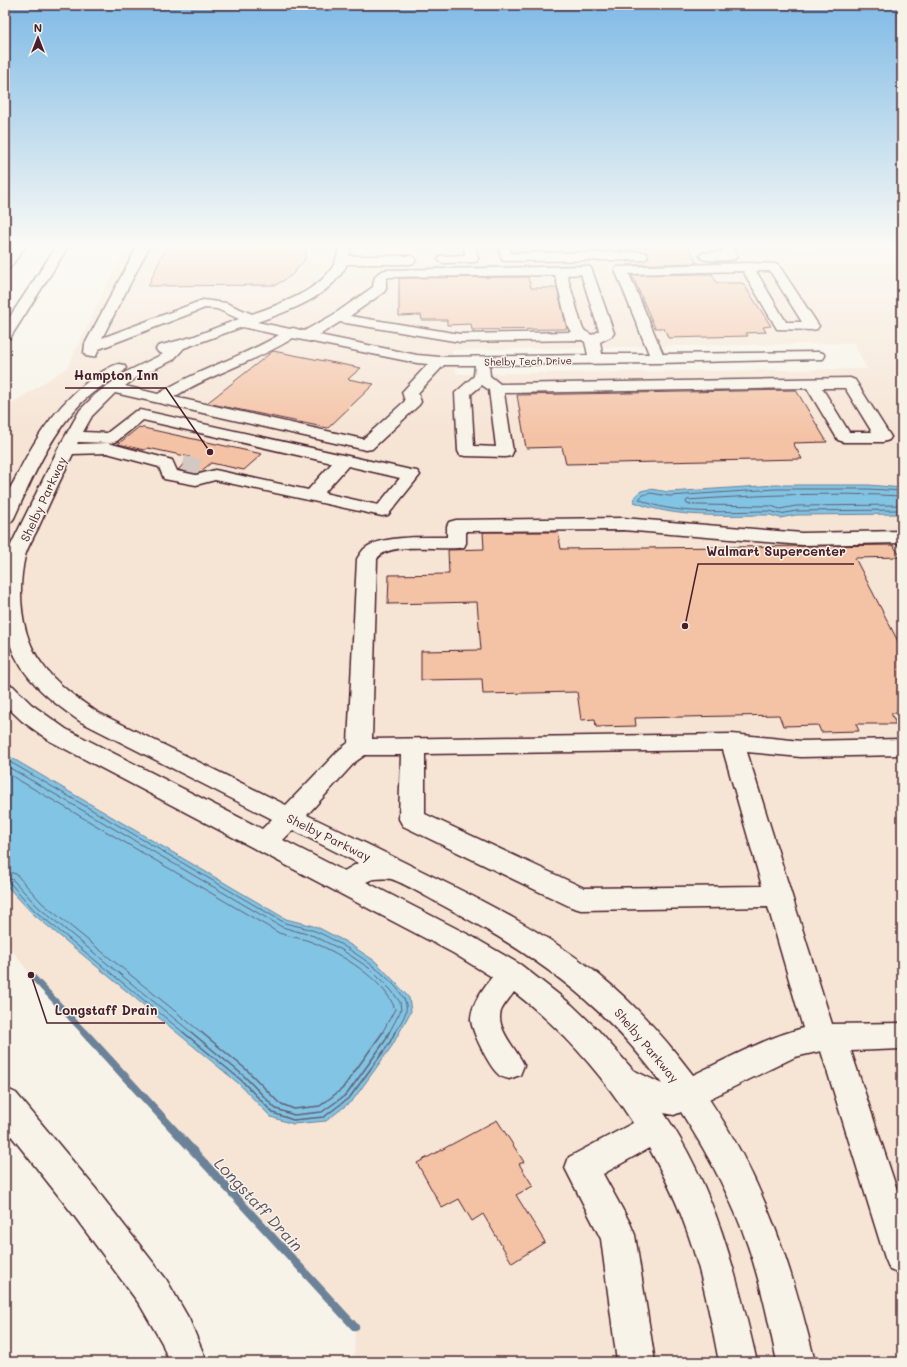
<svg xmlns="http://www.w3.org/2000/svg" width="907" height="1367" font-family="Mali,sans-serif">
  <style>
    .built { fill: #f6e4d4; fill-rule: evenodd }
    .water { fill: #82c4e3; stroke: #6c8299 }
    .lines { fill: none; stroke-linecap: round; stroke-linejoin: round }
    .shore-far1 { stroke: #606175; stroke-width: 1 }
    .shore { stroke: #606175; stroke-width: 1.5 }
    .stream-far1 { stroke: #6c8299; stroke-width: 6 }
    .stream { stroke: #6c8299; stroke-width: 8 }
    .building { fill: #f4c2a5; stroke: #4a1f2b }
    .minor-tunnel { stroke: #d4c9c2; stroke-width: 17; stroke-dasharray: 17 8; stroke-linecap: butt }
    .minor-casing { stroke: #4a1f2b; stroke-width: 3 }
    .highway-casing { stroke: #4a1f2b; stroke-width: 3 }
    .minor { fill: #f7f3e8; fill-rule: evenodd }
    .highway { fill: #f7f3e8; fill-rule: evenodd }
    .labels { text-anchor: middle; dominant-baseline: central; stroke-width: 3; stroke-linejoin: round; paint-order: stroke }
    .far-street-label { font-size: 10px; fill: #4a1f2b; stroke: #f7f3e8 }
    .street-label { font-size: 12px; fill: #4a1f2b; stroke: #f7f3e8 }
    .near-water-label { font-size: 16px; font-style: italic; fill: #5b5162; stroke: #f7f3e8 }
    .leader { fill: none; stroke: #4a1f2b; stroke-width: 1.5 }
    .callout-dot { fill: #4a1f2b; stroke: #f7f3e8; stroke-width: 1.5 }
    .callout-label { font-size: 13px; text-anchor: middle; font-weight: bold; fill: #4a1f2b; stroke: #f7f3e8; stroke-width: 3; stroke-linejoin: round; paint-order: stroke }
  </style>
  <rect width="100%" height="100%" fill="#f7f3e8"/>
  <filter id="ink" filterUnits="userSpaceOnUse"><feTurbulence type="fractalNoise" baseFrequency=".025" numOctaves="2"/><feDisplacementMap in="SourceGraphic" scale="8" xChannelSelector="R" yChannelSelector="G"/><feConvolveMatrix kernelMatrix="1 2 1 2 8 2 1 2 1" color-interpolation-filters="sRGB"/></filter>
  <g filter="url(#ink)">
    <path class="built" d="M126,247H902V1362H354L355,1327L31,975L5,941V408L67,368ZM854,343L867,369L457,374L451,350Z"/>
    <g class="water">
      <path d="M776,485H869L902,488V514L796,515L780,518L770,515C726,515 676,519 634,502L635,496L641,491L650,489L669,492Z"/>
      <path d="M5,754L286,919L317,927L346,942L375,961L397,984L409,998L411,1011L392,1046L353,1100L326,1121L293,1124L271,1117L238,1083L32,913L5,884Z"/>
    </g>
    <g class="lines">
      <g class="shore-far1">
        <path d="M902,491L869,489H776L669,496L650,493L643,495L639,499C670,516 734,511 770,511L780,514L796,511L902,510"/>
        <path d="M902,496C830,492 759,495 687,500L686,502L687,504L697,505L771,506L780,509L796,506L902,505"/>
        <path d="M5,759L285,923C295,926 305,927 315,931C336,939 412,985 406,1011C404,1019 398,1027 394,1033"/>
        <path d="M5,765L282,927L314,936L342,950L369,968L391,990L400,1002L401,1010L389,1033"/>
        <path d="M5,772L279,933C290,937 302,938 312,942C340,953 385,980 395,1009L382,1033"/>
        <path d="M5,871L16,874L42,903L202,1033"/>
        <path d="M5,877L13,880L38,907L192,1033"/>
        <path d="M5,882L10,883L35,911L184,1033"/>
      </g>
      <g class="shore">
        <path d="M183,1032L241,1080L273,1113L293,1120L324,1117L350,1097L389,1044L395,1032"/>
        <path d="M191,1032L244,1076L276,1109L294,1115L322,1112L347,1094L385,1041L389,1032"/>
        <path d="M201,1032L248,1071L279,1103L294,1109L320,1106L342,1089L383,1032"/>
      </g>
      <path class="stream-far1" d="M31,975L85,1033"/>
      <path class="stream" d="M84,1032L355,1327"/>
    </g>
    <g class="building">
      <path d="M166,247H307L304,261L292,275L276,285L148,286Z"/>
      <path d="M620,247H689L697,263L627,265L626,262L646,260L649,255L646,252L621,251Z"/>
      <path d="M712,274L717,283H743L771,326L763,327L766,332L746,333L748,336L668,338L664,328H655L632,275Z"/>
      <path d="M528,277L531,288H557L567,329L472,330L471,324L447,325V320H422L421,315L399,316V278Z"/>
      <path d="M273,351L361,368L348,379L374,384L328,428L207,403Z"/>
      <path d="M796,390L827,442L793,443L802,459L566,464L562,447L526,448L517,395Z"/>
      <path d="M139,427L262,454L244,470L211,463L200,472L196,473L178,470L190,457L148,448L144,450L118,444Z"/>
      <path d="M483,532H558L561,549L893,545L901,557L855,558L902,649V713H891L896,724H856L859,731L821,732L818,725L783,726L779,715L635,718L636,726L596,727L595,719L581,720L577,692L483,694L482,679L421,680V651L481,650L477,602L388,604L389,575L449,574L448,550L484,549Z"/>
      <path d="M497,1120L524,1162L519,1164L533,1186L516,1195L545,1242L512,1263L483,1214L472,1221L459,1199L442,1208L417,1163Z"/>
    </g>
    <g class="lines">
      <path class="minor-tunnel" d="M183,464L204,469"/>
      <g class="minor-casing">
        <g id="minor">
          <path d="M137,247H149L102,338L203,300L226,303L252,314C278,305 316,292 332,268C336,262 338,254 339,247H351L349,256H410L414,257L416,260L414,263L410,264H347C331,297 289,311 257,322L290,329L293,328L304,331L333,315L373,287C374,278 375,273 385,270L586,266L590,267L592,270L614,333L612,336L600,342L602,354H649L615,270L617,267L747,263L778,264L819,326L817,329L812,330L777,329L743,271L629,274L663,354L818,352L823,353L825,356L823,359L658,363L489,365L490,376L500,384L850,378L855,380L891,437L889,440L883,442H844L838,440L807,388L504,393L513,452L511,456L505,457L466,456L460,455L458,451L455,393L474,376L475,365H444L418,393L421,402L419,405L372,449L366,450L115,393L92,416L83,432L107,433L134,412L140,410L411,470L417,471L420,475L388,515L382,516L215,480L196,485L164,479L159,467L107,453L73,454C61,478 50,502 39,526C35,535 28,546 25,556C17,591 20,635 42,664C56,684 77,698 97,712L286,805L339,750L348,743L357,559C359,556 362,551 364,549C379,535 428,537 447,537V526L449,522L456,520L623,518L802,533L902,531V543L802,545L623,530L466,531V543L464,547C444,552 388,540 377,559L372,739L732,734L801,741L902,739V755L801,757L747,752L832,1024L902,1023V1049L851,1051L902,1205V1275L890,1270L885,1258L821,1051L795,1057L709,1099C764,1180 792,1267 815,1362H777C769,1323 761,1284 748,1246C732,1199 708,1154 681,1112L674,1115L664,1113C715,1187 737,1276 757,1362H719C710,1315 701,1267 684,1223C675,1197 662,1172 649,1148L603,1174L630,1223L635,1235L655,1362H617L601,1239L565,1168L569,1157L633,1123C601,1073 561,1028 514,992C510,998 504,1004 501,1011C495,1028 517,1050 524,1065L520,1075L509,1079C506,1078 500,1077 498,1074C489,1066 470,1029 471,1018C472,1004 483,988 492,977L453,953L50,741L22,721L5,705V684L13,686L31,704L66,729L262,829L272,819L81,722C52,702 22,679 10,644C8,639 5,634 5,629C3,608 5,586 5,564L6,555L58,449L80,410L96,394L126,372L163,354L158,352L156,349L158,346L192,337L239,319L217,309L205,308L99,349L96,356L91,357L86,356L84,353L85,344ZM756,271H770L802,322H786ZM581,274L599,331L592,335L585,331L582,327L567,275ZM555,275L568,327L571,332L460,334L350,316L384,292L386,289V279L389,277ZM340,322L460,342L582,340L585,342L588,355L440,357L417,355L319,335ZM242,327L279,335C240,358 196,370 158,394L125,386L136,378L173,360L184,348ZM293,338L417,363L428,364L402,392L405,401L363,439L174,397C212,373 255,362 293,338ZM482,385L489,390L496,447L474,446L471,394ZM822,388H845L872,432H849ZM143,420L332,463L308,490L215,470L196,475L177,471L172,460L108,443L77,444L78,442L111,443L117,441ZM348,466L400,478L378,505L324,493ZM723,750L762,886L584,888L425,814V754ZM365,755H401L399,819L403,826L571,907L581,910L768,907L803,1028C765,1038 729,1058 693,1075C665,1038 634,1003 598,974C546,933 486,902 426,873C386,853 347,834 307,815L355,762ZM293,830L358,863L344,871L283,840ZM373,879C378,879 386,878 391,879C404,883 427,897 440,904C529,951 602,1001 662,1084L633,1070L598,1030L572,1005L521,965L473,937L366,882Z"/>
          <path d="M464,247H476L478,259L476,262L444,263L440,262L438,259L440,256L465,255Z"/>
          <path d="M498,247H510L511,253L642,252L646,253L648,256L646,259L642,260L506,261L502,260Z"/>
          <path d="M720,247H732L737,256L735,259C726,261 711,261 702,259L700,256L702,253L723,252Z"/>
          <path d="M119,364L124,365L126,368L124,371C110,380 95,390 82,402C50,435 33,477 14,518L11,522L5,523C5,516 3,506 5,499C7,492 13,484 16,477C36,436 61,398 100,373C106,370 112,365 119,364Z"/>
        </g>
      </g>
      <g class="highway-casing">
        <g id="highway">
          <path d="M12,247H25L9,269L5,270V257Z"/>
          <path d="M56,247H68L12,335L10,338L5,339V324Z"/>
          <path d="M5,1088L16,1093L96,1189L166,1279L189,1319L207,1362H169L162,1343L140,1305L72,1213L5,1128Z"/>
        </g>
      </g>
      <use href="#minor" class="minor"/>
      <use href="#highway" class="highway"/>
    </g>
  </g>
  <linearGradient id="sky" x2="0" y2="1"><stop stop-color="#7fbae6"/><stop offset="0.56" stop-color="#fbfaf5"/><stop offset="1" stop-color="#fbfaf5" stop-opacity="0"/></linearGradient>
  <rect width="907" height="439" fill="url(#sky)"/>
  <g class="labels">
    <g class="far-street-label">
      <text transform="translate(528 361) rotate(-1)">Shelby Tech Drive</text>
    </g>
    <g class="street-label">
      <text transform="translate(43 499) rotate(-65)">Shelby Parkway</text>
      <text transform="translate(329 837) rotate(26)">Shelby Parkway</text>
      <text transform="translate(647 1045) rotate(50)">Shelby Parkway</text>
    </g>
    <g class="near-water-label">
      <text transform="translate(259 1204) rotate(47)">Longstaff Drain</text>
    </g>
  </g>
  <path class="leader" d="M210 452L166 388H65M685 626L698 564H854M31 975L47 1023H165"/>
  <g class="callout-dot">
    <circle cx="210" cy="452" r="4"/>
    <circle cx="685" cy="626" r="4"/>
    <circle cx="31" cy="975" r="4"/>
  </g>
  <g class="callout-label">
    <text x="116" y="380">Hampton Inn</text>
    <text x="776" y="556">Walmart Supercenter</text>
    <text x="106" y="1015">Longstaff Drain</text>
  </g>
  <rect width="907" height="1367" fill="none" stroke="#f7f3e8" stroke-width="20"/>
  <rect x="10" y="10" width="887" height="1347" fill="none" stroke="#4a1f2b" stroke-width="1.5" filter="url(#ink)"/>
  <g transform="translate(38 38)" stroke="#f7f3e8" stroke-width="3" paint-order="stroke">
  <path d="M0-3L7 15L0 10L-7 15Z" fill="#4a1f2b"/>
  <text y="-6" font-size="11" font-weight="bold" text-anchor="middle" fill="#4a1f2b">N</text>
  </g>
</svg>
